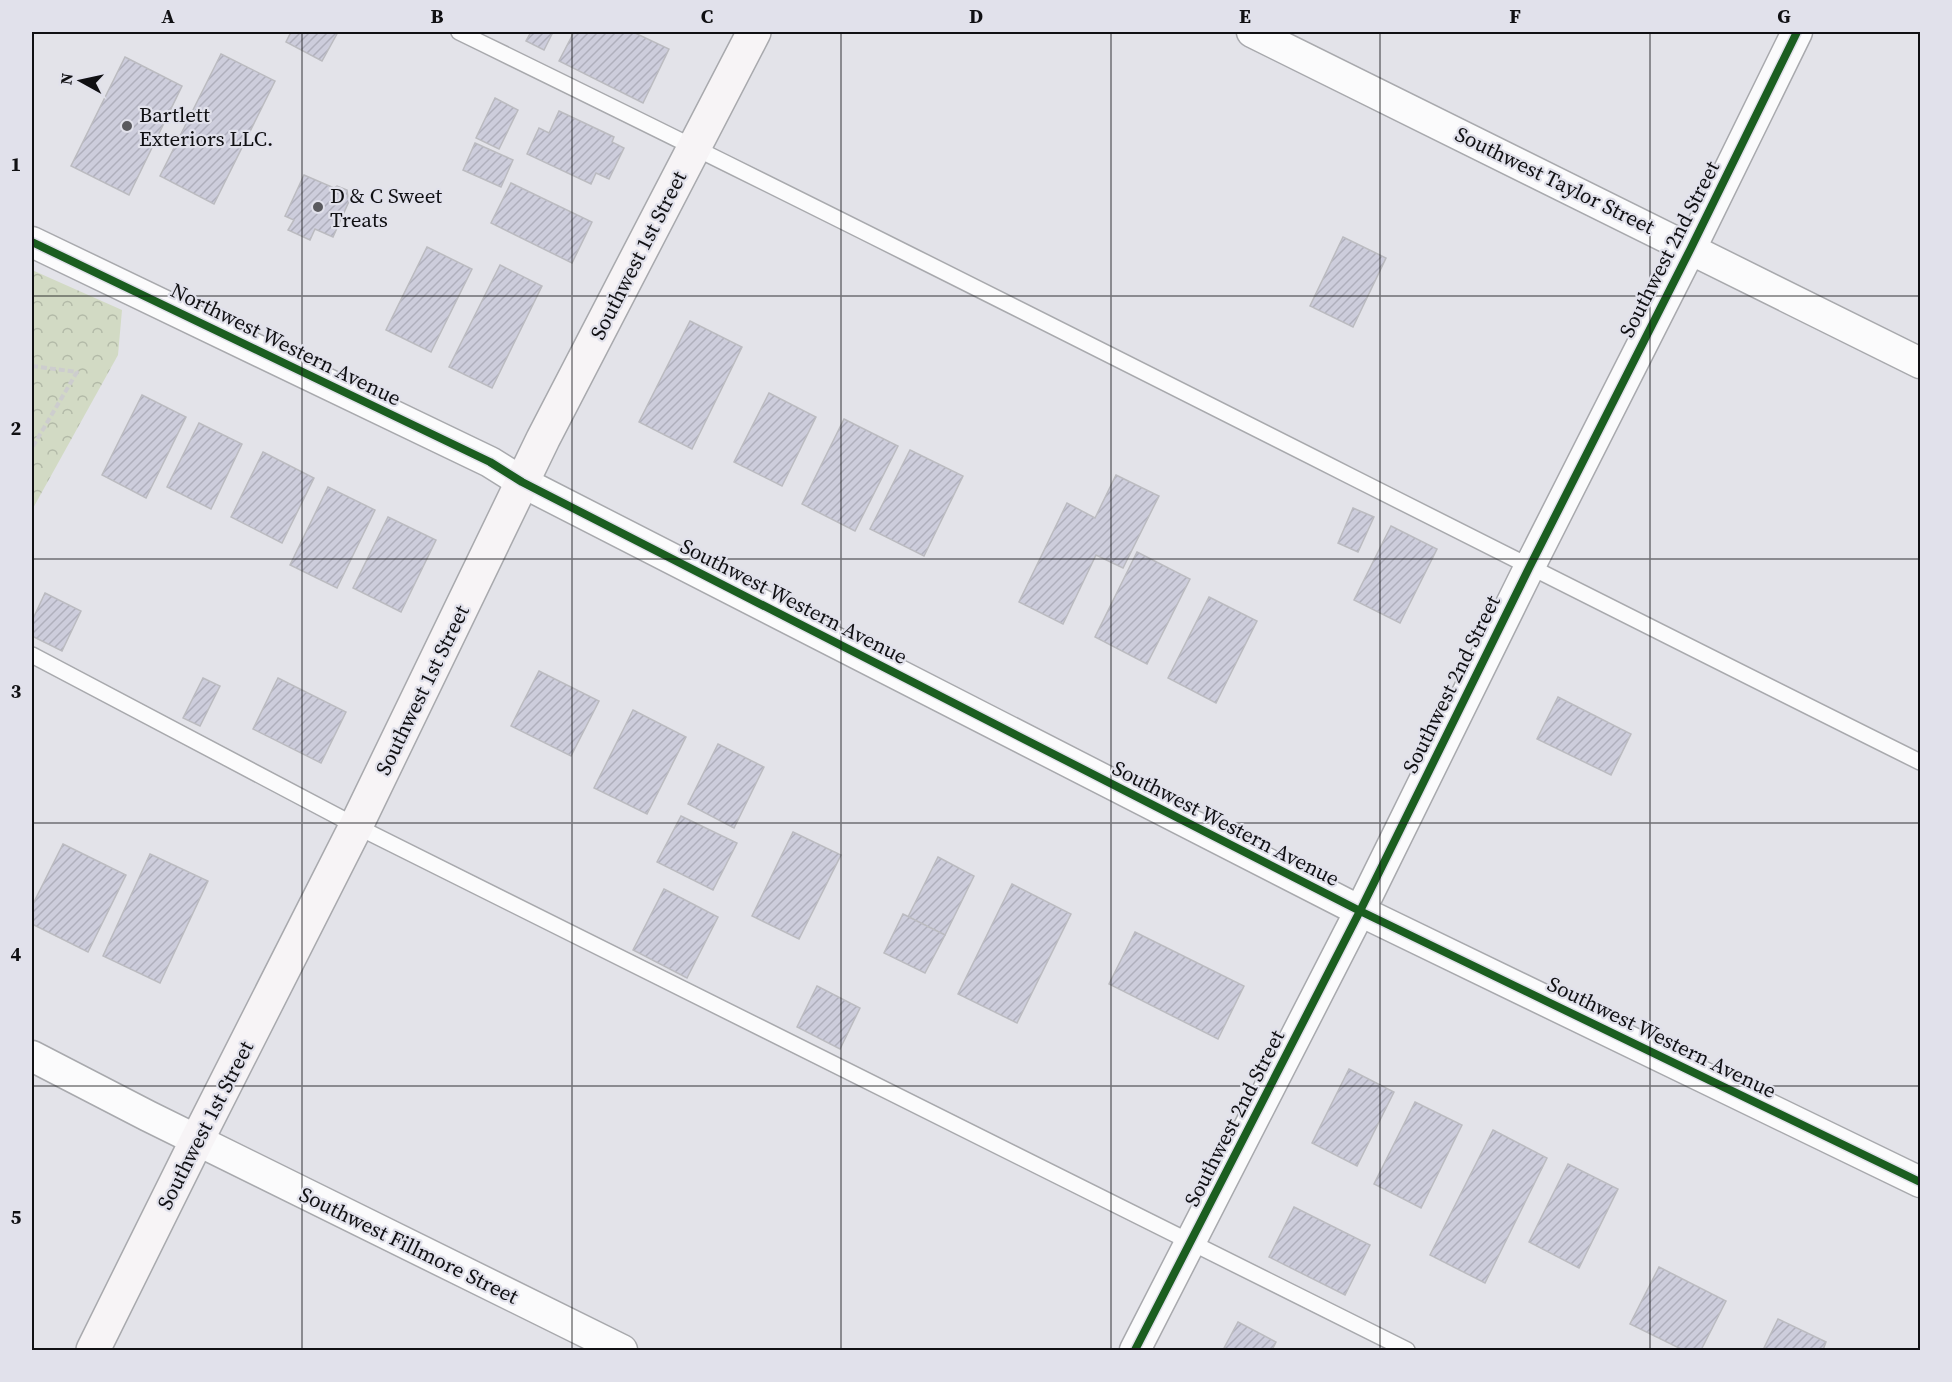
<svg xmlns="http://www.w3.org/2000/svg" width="1952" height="1382" font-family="'Source Serif 4',serif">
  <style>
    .park { fill: url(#park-crowns) }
    .building { fill: url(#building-hatch); stroke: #bbbbc0; stroke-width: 1.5 }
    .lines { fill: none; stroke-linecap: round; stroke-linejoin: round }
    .lane-casing { stroke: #a8a9ad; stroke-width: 18 }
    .street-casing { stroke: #a8a9ad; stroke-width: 33 }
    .secondary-casing { stroke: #a8a9ad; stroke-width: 36 }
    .path { stroke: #cdcdce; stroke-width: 4; stroke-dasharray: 6 3; stroke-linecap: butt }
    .lane { stroke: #fbfbfc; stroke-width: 15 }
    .street { stroke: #fbfbfc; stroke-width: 30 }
    .secondary { stroke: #f7f4f6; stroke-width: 33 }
    .cycleway-casing { stroke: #e1e1eb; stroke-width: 11 }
    .cycleway { stroke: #1b5e20; stroke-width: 8 }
    .grid { fill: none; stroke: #101013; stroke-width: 1.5; stroke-opacity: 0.55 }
    .poi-dot { fill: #5a5a5e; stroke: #e1e1eb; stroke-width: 2 }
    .labels { text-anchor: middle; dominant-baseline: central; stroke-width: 4.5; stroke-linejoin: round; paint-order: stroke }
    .poi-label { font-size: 21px; fill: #101013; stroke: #e1e1eb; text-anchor: start }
    .street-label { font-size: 21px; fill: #101013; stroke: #e1e1eb }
    .neatline { fill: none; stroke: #101013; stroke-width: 2 }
    .grid-label { font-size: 20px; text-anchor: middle; font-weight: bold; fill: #101013 }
  </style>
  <defs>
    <pattern id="park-crowns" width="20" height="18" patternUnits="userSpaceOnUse" patternTransform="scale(1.5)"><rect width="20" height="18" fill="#d2dac4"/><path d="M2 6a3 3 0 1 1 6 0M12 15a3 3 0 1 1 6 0" fill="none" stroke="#b3baa8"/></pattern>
    <pattern id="building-hatch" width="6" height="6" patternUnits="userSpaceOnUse" patternTransform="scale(1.5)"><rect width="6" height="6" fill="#cdcddc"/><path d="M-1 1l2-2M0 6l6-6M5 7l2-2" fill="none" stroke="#afafbc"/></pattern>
  </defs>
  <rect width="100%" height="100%" fill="#e3e3e9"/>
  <path class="park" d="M32,270L122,310L118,355L32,510Z"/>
  <g class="building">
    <path d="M291,32H338L322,61L286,42Z"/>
    <path d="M531,32H553L544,50L526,41Z"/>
    <path d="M574,32H633L669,49L643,103L559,61Z"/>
    <path d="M221,54L275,81L214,204L160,176Z"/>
    <path d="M125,57L182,86L129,195L71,166Z"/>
    <path d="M495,98L518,110L499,149L476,138Z"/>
    <path d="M559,111L614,137L612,142L624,148L609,179L596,173L591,184L527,154L539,128L549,133Z"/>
    <path d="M475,143L513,160L501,187L463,170Z"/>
    <path d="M304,175L334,188L337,186L347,190L348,198L350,199L333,237L315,229L310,240L288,230L294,220L285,216Z"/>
    <path d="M511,183L592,222L572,263L491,223Z"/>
    <path d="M1343,237L1386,258L1353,327L1310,306Z"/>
    <path d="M427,247L472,269L431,352L386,330Z"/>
    <path d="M500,265L542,286L492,388L449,367Z"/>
    <path d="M690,321L742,347L692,449L639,422Z"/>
    <path d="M769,393L816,417L782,486L734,462Z"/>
    <path d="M142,395L186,417L146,498L102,475Z"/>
    <path d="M844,419L898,446L855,531L802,504Z"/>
    <path d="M199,423L242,444L211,509L167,487Z"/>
    <path d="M910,450L963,476L924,556L870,529Z"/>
    <path d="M263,452L314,478L282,543L231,517Z"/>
    <path d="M1116,475L1159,496L1123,568L1096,555L1063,624L1019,602L1067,503L1095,518Z"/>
    <path d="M328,487L375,510L337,588L290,565Z"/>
    <path d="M1353,508L1374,517L1358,552L1338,543Z"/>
    <path d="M388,517L436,540L401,612L353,588Z"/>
    <path d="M1391,526L1437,549L1400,623L1354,600Z"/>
    <path d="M1137,552L1190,579L1147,664L1095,637Z"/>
    <path d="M45,593L81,611L62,651L32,636V621Z"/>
    <path d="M1209,597L1257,621L1216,703L1168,678Z"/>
    <path d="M539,671L599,701L571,756L511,726Z"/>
    <path d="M203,678L220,686L200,726L183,718Z"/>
    <path d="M278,678L346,712L321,763L253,729Z"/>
    <path d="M1558,697L1631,734L1611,775L1537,739Z"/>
    <path d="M633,710L686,737L647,814L594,788Z"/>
    <path d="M718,744L764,767L734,828L688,804Z"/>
    <path d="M681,816L737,843L713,890L657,862Z"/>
    <path d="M793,832L841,855L799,939L752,916Z"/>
    <path d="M63,844L126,875L88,952L32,924V906Z"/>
    <path d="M150,854L208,881L160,983L103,956Z"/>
    <path d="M938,857L974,876L945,935L908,917Z"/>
    <path d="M1012,884L1071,914L1017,1023L958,994Z"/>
    <path d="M664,889L718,917L687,978L633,950Z"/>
    <path d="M903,914L945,935L925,973L884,953Z"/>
    <path d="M1135,932L1244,986L1218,1039L1109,984Z"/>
    <path d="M817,986L860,1008L840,1049L797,1027Z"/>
    <path d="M1349,1069L1394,1092L1357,1166L1312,1143Z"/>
    <path d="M1415,1102L1462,1125L1421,1208L1374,1184Z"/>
    <path d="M1493,1130L1547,1158L1485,1283L1430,1255Z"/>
    <path d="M1568,1164L1618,1189L1579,1268L1529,1242Z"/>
    <path d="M1294,1207L1370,1245L1345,1295L1269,1257Z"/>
    <path d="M1659,1267L1726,1301L1701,1350H1683L1630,1324Z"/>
    <path d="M1778,1319L1826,1342L1823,1350H1763Z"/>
    <path d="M1238,1322L1276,1342L1272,1350H1223Z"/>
  </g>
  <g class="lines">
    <g class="lane-casing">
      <g id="lane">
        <path d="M459,32C948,270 1433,520 1920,762"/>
        <path d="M32,655L356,826L1407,1350"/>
      </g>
    </g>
    <g class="street-casing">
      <g id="street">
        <path d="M1252,32L1920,363"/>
        <path d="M32,242L490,462L522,482L1360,911L1920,1182"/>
        <path d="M32,1056L148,1116L622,1350"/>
        <path d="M1135,1350L1360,911L1529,568L1691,248L1797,32"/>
      </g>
    </g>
    <g class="secondary-casing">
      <path id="secondary" d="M93,1350L197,1140L356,826L543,439L754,32"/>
    </g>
    <path class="path" d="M32,366L77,372L32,448"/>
    <use href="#lane" class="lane"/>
    <use href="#street" class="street"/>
    <use href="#secondary" class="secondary"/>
    <g class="cycleway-casing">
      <g id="cycleway">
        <path d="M32,242L490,462L522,482L1360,911L1920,1182"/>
        <path d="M1135,1350L1360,911L1529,568L1691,248L1797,32"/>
      </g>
    </g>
    <use href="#cycleway" class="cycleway"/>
  </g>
  <path class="grid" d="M302,32V1350M572,32V1350M841,32V1350M1111,32V1350M1380,32V1350M1650,32V1350M32,296H1920M32,559H1920M32,823H1920M32,1086H1920"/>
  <g class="poi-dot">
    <circle cx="127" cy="126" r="6"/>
    <circle cx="318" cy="207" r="6"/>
  </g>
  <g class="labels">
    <g class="poi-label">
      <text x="139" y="114">Bartlett<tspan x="139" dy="24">Exteriors LLC.</tspan></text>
      <text x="330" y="195">D &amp; C Sweet<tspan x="330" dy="24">Treats</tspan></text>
    </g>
    <g class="street-label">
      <text transform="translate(1555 180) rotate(26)">Southwest Taylor Street</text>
      <text transform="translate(1669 249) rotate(-63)">Southwest 2nd Street</text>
      <text transform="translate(638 255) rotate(-63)">Southwest 1st Street</text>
      <text transform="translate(286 344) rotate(26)">Northwest Western Avenue</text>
      <text transform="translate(794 601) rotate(27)">Southwest Western Avenue</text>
      <text transform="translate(1451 684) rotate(-64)">Southwest 2nd Street</text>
      <text transform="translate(422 690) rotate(-64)">Southwest 1st Street</text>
      <text transform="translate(1226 823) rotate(27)">Southwest Western Avenue</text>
      <text transform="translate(1662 1037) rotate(26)">Southwest Western Avenue</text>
      <text transform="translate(1234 1118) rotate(-63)">Southwest 2nd Street</text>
      <text transform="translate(205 1125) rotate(-63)">Southwest 1st Street</text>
      <text transform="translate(409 1245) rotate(26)">Southwest Fillmore Street</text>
    </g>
  </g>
  <rect width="1952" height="1382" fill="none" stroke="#e1e1eb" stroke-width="66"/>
  <g transform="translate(81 81) rotate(278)" stroke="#e1e1eb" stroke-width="4.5" paint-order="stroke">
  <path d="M0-4.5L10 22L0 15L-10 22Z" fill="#101013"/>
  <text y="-9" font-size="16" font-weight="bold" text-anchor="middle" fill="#101013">N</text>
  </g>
  <rect x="33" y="33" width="1886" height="1316" class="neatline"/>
  <g class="grid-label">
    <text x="168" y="23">A</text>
    <text x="437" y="23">B</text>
    <text x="707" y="23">C</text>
    <text x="976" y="23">D</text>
    <text x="1245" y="23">E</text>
    <text x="1515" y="23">F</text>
    <text x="1784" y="23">G</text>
    <text x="16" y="171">1</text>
    <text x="16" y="435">2</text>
    <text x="16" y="698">3</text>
    <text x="16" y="961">4</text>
    <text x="16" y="1224">5</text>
  </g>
</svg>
